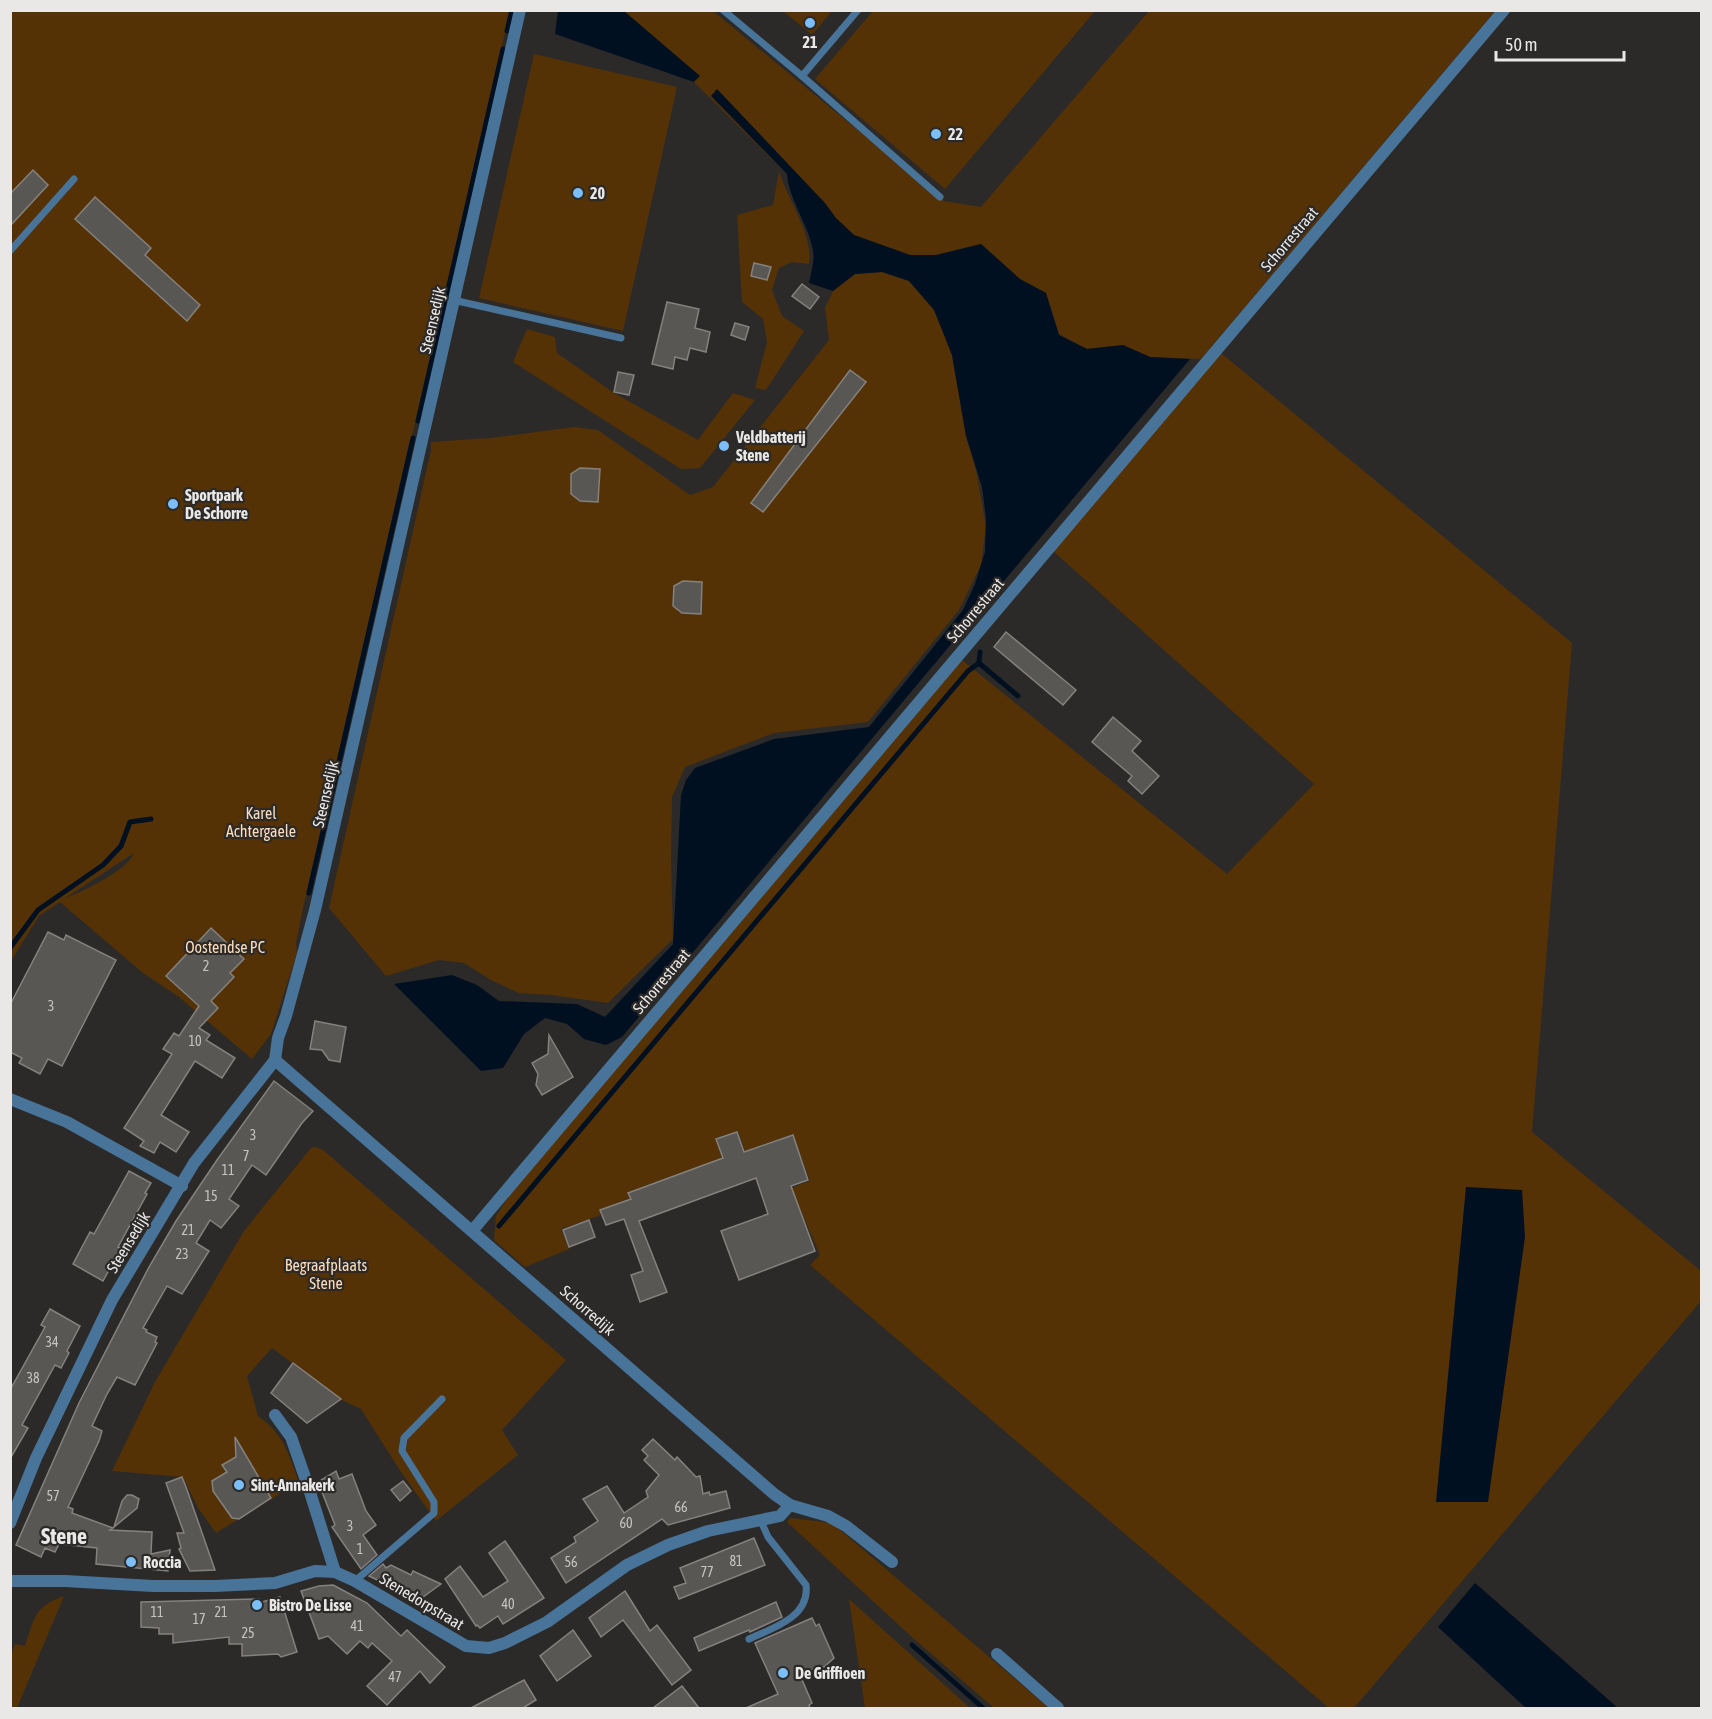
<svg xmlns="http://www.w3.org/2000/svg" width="1712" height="1719" font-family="'Asap Condensed',sans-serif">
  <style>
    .green { fill: #543206; fill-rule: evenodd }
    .water { fill: #001021 }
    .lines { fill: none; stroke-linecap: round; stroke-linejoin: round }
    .stream { stroke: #001021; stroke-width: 5 }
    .building { fill: #595754; stroke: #84817e; stroke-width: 1.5 }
    .service { stroke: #48749a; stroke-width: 7 }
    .minor { stroke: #48749a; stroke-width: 12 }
    .poi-dot { fill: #7bbef8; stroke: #2c2a28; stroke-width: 2 }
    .labels { text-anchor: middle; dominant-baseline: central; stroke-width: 4.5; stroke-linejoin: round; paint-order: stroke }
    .number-label { font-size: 14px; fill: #c6c4c2 }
    .poi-label { font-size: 16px; font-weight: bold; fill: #eae8e7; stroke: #2c2a28; text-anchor: start }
    .street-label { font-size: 16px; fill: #eae8e7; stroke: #2c2a28 }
    .park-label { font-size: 16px; fill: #fdddbc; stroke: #2c2a28 }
    .district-label { font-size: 22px; font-weight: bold; fill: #eae8e7; stroke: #2c2a28 }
  </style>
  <rect width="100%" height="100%" fill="#2c2a28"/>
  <g class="green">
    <path d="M11,11H510L303,908L296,943L297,953L271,1034L252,1059L179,997L143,973L60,902L39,916L11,961ZM134,853C127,871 83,891 64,899Z"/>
    <path d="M622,11H713L944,201L981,207L1149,11H1495L1201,359L1150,357L1123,345L1087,349L1059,334L1046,293L1020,279L981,244L936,255H910L854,235L787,174Z"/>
    <path d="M783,11H832L812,35Z"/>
    <path d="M873,11V10L1095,11L945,189L815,79Z"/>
    <path d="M534,54L677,87L623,331L479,298Z"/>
    <path d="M779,171C787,199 814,235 809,264L792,262L779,268L772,290L782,316L804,331L766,390L755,388L767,342L763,319L742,302L737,215L773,205Z"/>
    <path d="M882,272L909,281L935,310L952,355L966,436L976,470L986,527L981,565L959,610L868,722L774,733L685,767L672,797L671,858L673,939L608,1003L551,995L519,993L491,980L464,963L439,960L386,976L329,908L431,450V442L490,438L574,427L598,430L690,495L713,487L829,340L825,308L833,291L855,274Z"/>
    <path d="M527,329L555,337L557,353L614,393L698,440L733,393L755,400L700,468L681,469L513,362Z"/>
    <path d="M1221,353L1572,643L1532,1132L1701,1271V1301L1354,1708H1329L810,1265L820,1255L791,1188L810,1181L793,1134L745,1151L738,1131L716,1138L722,1158L628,1192L630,1198L600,1210L601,1215L561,1229L569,1249L525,1267L494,1240L496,1216L512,1191L962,660L1227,874L1314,784L1053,551Z"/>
    <path d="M315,1147L323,1150L566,1360L502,1430L518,1455L436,1521L401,1472L361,1409L342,1400L272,1348L247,1376L258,1416C284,1434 288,1453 299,1482L216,1533L198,1508L183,1477L112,1471L155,1382L244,1231L311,1148Z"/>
    <path d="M790,1518L832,1523L1049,1708H994L913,1638L787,1522Z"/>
    <path d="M64,1596L17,1708H11V1656L15,1644L25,1646C35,1617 34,1607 64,1596Z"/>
    <path d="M849,1599L970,1708H865Z"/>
  </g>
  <g class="water">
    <path d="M558,11H624L700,76L694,82L555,34Z"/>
    <path d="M717,89L825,203L836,218L854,235L910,255H936L981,244L1020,279L1046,293L1059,335L1087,349L1123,345L1150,357L1190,359L622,1037L606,1045L584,1039L567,1024L545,1018L524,1034L503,1068L481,1071L394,984L452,975L477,985L499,1001L577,1004L605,1017L673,944L681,795L686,780L695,768L774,739L869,727L963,610L975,584L985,552L986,518L982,487L966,436L952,355L934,310L909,281L882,272L855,274L833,291L809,283C811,273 815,260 813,250C808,224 789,200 787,174L711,96Z"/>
    <path d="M1466,1187L1522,1190L1525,1237L1488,1502H1436Z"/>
    <path d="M1475,1583L1618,1708H1526L1438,1627Z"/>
  </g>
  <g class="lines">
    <g class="stream">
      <path d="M507,31L512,10"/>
      <path d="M418,421L503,49"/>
      <path d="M980,652L979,663L1018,696"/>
      <path d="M309,893L413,438"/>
      <path d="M10,948L38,910L103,865L121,846L130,822L151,819"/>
      <path d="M499,1226L968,671L979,663"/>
      <path d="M912,1645L983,1708"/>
    </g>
  </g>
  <g class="building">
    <path d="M33,170L48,185L10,226V194Z"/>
    <path d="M95,197L151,248L145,255L200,305L187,321L75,219Z"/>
    <path d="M754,263L771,267L767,280L751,276Z"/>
    <path d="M802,284L819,297L810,309L792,296Z"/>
    <path d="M667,302L699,309L695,328L710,332L706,352L690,348L687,360L675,357L673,369L652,364Z"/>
    <path d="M735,323L749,327L745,340L731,335Z"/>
    <path d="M850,370L866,382L763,512L751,503Z"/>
    <path d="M618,372L634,375L629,395L614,392Z"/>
    <path d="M580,468L600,469L598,502L580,501L571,494V474Z"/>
    <path d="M683,581L702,582L701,614L682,613L673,606L674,586Z"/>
    <path d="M1006,632L1076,690L1063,705L994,647Z"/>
    <path d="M1113,717L1141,741L1132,751L1159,776L1142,794L1128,781L1132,776L1092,742Z"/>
    <path d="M211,928L244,959L230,973L234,977L211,1001L218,1008L199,1028L210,1035L206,1040L235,1058L222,1078L195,1061L161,1115L189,1132L176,1152L160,1142L154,1153L140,1146L144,1141L124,1128L172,1054L163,1049L174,1033L179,1036L199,1006L166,976Z"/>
    <path d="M48,932L64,940L66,935L116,960L62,1066L48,1059L40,1074L19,1063L22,1058L10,1052V1005Z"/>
    <path d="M315,1021L346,1027L340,1062L329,1060L322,1050L310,1049Z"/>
    <path d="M549,1035L573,1077L542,1095L536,1085L538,1074L532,1063L548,1054Z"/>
    <path d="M274,1081L313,1111L302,1123L266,1175L252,1165L229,1199L239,1206L221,1228L210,1220L196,1243L209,1251L182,1294L167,1286L143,1328L147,1330L146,1332L157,1337L155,1342L157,1343L135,1385L117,1377L107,1394L92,1426L102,1431L99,1441L68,1507L73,1509L72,1513L113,1528L110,1530L152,1532L151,1554L170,1550L168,1571L96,1564L97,1548L59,1544L55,1552L45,1548L41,1557L16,1545L79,1403L149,1267L176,1221L217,1160Z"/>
    <path d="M737,1132L744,1152L793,1135L808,1180L791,1186L815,1251L739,1280L721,1231L768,1214L756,1178L639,1221L667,1292L640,1302L631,1275L643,1271L624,1219L606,1225L600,1210L631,1199L628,1193L723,1158L716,1139Z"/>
    <path d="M129,1171L151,1183L145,1193L147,1194L118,1247L121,1248L103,1281L73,1264L90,1232L94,1234Z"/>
    <path d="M589,1220L595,1237L569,1247L563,1230Z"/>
    <path d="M50,1309L80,1326L67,1351L69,1353L61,1368L55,1365L22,1425L28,1428L10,1459V1390L45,1327L41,1325Z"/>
    <path d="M293,1363L341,1399L307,1423L271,1393Z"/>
    <path d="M235,1437L271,1498L239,1519L232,1518L213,1491L212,1481L227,1472L222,1465L236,1457Z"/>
    <path d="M653,1439L675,1460L677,1457L696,1477L700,1476L703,1494L709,1492L710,1495L726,1491L730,1508L668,1525L662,1519L566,1583L551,1558L576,1542L574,1537L598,1521L583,1499L607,1486L624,1513L648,1497L646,1491L659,1475L644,1460L648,1456L642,1450Z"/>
    <path d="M336,1471L339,1479L352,1474L366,1511L376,1525L363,1535L377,1555L361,1569L332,1527L335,1525L318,1482Z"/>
    <path d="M182,1477L186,1487L215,1570L190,1571L179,1549L181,1548L177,1533H184L166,1483Z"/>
    <path d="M403,1481L411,1491L400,1501L391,1490Z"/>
    <path d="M127,1495H132L139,1499L137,1508L114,1527L122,1501Z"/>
    <path d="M754,1538L765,1565L679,1599L674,1587L686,1583L680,1568Z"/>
    <path d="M505,1541L544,1598L503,1624L498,1616L480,1628L477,1625L476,1626L445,1579L460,1566L483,1597L508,1581L489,1553Z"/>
    <path d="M383,1564L386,1568L391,1565L411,1575L413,1571L441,1584L419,1600L369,1576Z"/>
    <path d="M333,1585L367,1603L401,1636L407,1630L445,1667L430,1683L420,1671L387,1705L367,1686L392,1661L372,1643L368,1648L360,1641L347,1654L328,1636L319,1639L301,1591L319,1586Z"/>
    <path d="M625,1591L650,1631L657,1625L691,1670L672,1685L623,1620L601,1637L589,1618Z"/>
    <path d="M280,1597L297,1652L281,1657L278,1654L242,1656V1644H229V1637L173,1643V1634H159V1628L141,1627V1602L259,1599L262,1602Z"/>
    <path d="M776,1602L782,1617L750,1632L749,1630L699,1651L694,1638Z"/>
    <path d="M812,1618L816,1626L819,1624L834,1658L824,1667L819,1666L800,1675L812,1703L809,1705L810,1708H746L778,1694L755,1643Z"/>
    <path d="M573,1630L591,1656L557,1681L540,1656Z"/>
    <path d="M524,1680L536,1700L523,1708H471Z"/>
    <path d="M682,1686L699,1708H653Z"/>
  </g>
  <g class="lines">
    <g class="service">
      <path d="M723,10L802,76L858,10"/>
      <path d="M802,76L940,197"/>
      <path d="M10,251L74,179"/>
      <path d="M453,300L621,338"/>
      <path d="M355,1581L434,1513V1502L402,1451L404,1438L442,1399"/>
      <path d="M749,1639C773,1628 810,1617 806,1585L768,1537L760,1519"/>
    </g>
    <g class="minor">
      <path d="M275,1060L774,1494L790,1505L828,1516L846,1526L892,1562"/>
      <path d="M10,1099L67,1122L182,1186"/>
      <path d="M472,1231L1504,10"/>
      <path d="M275,1415L291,1437L309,1489L335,1572"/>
      <path d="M10,1523L36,1458L112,1300L194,1163L275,1060L278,1038L286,1016L315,910L520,10"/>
      <path d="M10,1581H65L153,1586H215L275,1583L315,1571L335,1572L355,1581L466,1646L489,1648L505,1643L547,1622L627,1565L668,1545L708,1531L780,1516L790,1505"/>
      <path d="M997,1654L1058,1708"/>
    </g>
  </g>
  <g class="poi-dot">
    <circle cx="810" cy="23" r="6"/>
    <circle cx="936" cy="134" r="6"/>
    <circle cx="578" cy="193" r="6"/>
    <circle cx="724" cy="446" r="6"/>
    <circle cx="173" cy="504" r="6"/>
    <circle cx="239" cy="1485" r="6"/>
    <circle cx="131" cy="1562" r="6"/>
    <circle cx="257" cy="1605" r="6"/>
    <circle cx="783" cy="1673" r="6"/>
  </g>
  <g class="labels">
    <g class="number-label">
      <text x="206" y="966">2</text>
      <text x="51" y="1006">3</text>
      <text x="195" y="1041">10</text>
      <text x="253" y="1135">3</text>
      <text x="246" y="1156">7</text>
      <text x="228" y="1170">11</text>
      <text x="211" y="1196">15</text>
      <text x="188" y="1230">21</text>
      <text x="182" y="1254">23</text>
      <text x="52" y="1342">34</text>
      <text x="33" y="1378">38</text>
      <text x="53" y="1496">57</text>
      <text x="681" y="1507">66</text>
      <text x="626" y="1523">60</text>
      <text x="350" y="1526">3</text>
      <text x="360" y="1549">1</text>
      <text x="736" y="1561">81</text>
      <text x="571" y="1562">56</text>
      <text x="707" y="1572">77</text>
      <text x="508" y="1604">40</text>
      <text x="157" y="1612">11</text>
      <text x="221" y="1612">21</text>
      <text x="199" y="1619">17</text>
      <text x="357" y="1626">41</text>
      <text x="248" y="1633">25</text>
      <text x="395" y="1677">47</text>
    </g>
    <g class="poi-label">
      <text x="810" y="42" text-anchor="middle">21</text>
      <text x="948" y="134">22</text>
      <text x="590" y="193">20</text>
      <text x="736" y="437">Veldbatterij<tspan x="736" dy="18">Stene</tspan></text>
      <text x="185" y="495">Sportpark<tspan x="185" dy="18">De Schorre</tspan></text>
      <text x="251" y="1485">Sint-Annakerk</text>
      <text x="143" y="1562">Roccia</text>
      <text x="269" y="1605">Bistro De Lisse</text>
      <text x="795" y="1673">De Griffioen</text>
    </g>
    <g class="street-label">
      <text transform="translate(1289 239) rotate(-50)">Schorrestraat</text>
      <text transform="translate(432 320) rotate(-77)">Steensedijk</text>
      <text transform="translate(975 610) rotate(-50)">Schorrestraat</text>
      <text transform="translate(325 794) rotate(-77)">Steensedijk</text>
      <text transform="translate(661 981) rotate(-50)">Schorrestraat</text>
      <text transform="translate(128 1242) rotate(-59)">Steensedijk</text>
      <text transform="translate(588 1310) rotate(41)">Schorredijk</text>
      <text transform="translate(422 1601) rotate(31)">Stenedorpstraat</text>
    </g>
    <g class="park-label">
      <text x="261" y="813">Karel<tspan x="261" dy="18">Achtergaele</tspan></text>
      <text x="225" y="947">Oostendse PC</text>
      <text x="326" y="1265">Begraafplaats<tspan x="326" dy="18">Stene</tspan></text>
    </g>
    <g class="district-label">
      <text x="64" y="1536">Stene</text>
    </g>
  </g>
  <rect width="1712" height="1719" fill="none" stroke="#eae8e7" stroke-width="24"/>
  <path d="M1496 51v9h128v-9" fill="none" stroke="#eae8e7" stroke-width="3"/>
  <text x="1505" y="51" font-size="18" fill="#eae8e7" stroke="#2c2a28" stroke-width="4.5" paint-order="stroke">50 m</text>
</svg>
